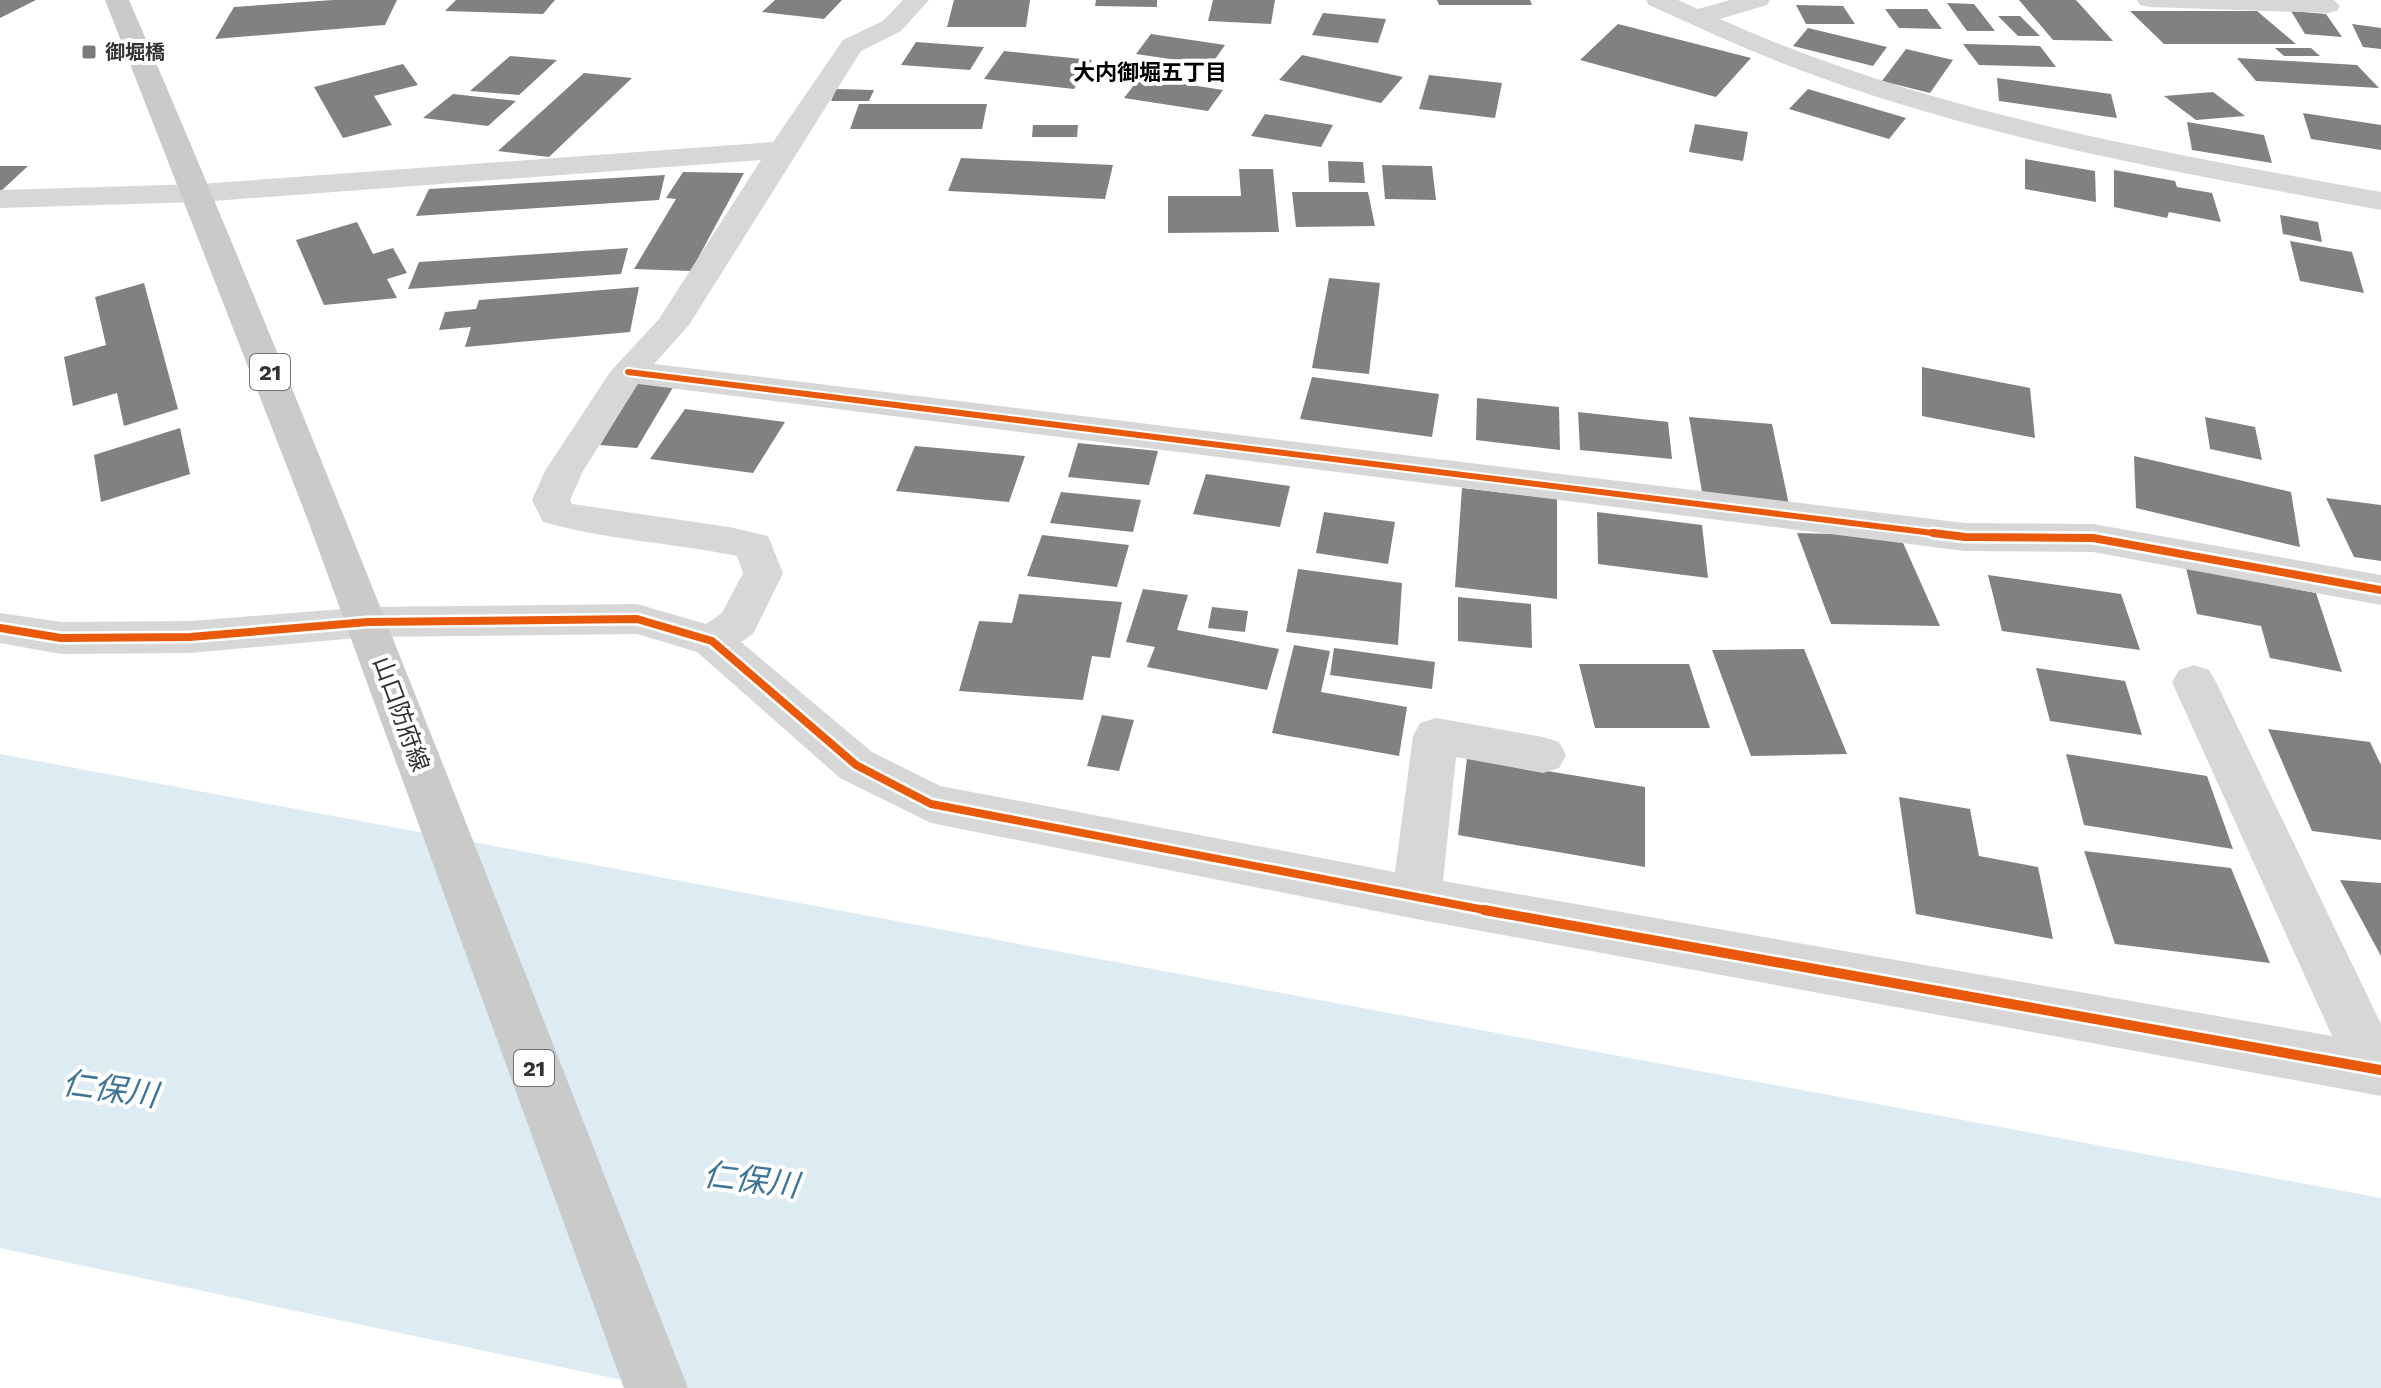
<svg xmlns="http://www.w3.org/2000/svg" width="2381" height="1388" font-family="'Work Sans','Noto Sans JP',sans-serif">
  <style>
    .water { fill: #ddebf3 }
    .building { fill: #818181 }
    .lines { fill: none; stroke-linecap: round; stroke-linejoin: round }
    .minor { fill: #d7d7d7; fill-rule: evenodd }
    .major { fill: #cacaca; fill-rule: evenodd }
    .cycleway-far2-casing { stroke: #fff; stroke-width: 10 }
    .cycleway-far1-casing { stroke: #fff; stroke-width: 13 }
    .cycleway-casing { stroke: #fff; stroke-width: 15 }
    .cycleway-far2 { stroke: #e8590c; stroke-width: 6 }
    .cycleway-far1 { stroke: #e8590c; stroke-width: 8 }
    .cycleway { stroke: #e8590c; stroke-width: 10 }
    .poi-dot { fill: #7a7a7a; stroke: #fff; stroke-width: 3 }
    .labels { text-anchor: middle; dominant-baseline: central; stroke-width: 8; stroke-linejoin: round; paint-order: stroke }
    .far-poi-label { font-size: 20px; font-weight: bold; fill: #333; stroke: #fff; text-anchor: start }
    .far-neighbourhood-label { font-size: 22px; font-weight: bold; fill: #000; stroke: #fff }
    .shield { fill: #fff; stroke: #707070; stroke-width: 2 }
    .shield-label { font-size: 22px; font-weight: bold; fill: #333 }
    .street-label { font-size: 24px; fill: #333; stroke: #fff }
    .near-water-label { font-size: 32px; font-style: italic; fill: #3f7597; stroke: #fff }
  </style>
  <rect width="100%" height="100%" fill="#fff"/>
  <path class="water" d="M0,754L2381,1198V1388H660L0,1248Z"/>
  <g class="building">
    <path d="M0,0H36L0,18Z"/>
    <path d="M333,0H397L385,25L215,39L234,7Z"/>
    <path d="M456,0H555L543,14L445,11Z"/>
    <path d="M775,0H842L824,19L762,12Z"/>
    <path d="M954,0H1030L1026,27H947Z"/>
    <path d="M1096,0H1157V7L1095,6Z"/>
    <path d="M1213,0H1275L1271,24L1208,21Z"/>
    <path d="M1437,0H1530L1532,5H1439Z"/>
    <path d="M2019,0H2076L2113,41L2053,40Z"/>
    <path d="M1947,3L1974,4L1995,31H1967Z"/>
    <path d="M1796,5L1843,6L1855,24H1806Z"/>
    <path d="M1885,9H1927L1942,29L1899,28Z"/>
    <path d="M2130,11H2257L2296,44H2164Z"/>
    <path d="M2291,11L2326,14L2342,37L2305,34Z"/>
    <path d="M1323,13L1386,19L1378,43L1312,35Z"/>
    <path d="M1998,16H2020L2040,36H2018Z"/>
    <path d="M1618,24L1751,58L1716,97L1580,60Z"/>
    <path d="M2352,24L2381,28V49L2363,47Z"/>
    <path d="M1808,28L1887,47L1873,66L1793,46Z"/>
    <path d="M1151,34L1225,45L1211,65L1136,54Z"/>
    <path d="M916,42L984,47L970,70L901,65Z"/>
    <path d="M1963,44L2040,46L2056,67L1979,65Z"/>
    <path d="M2275,48H2311L2320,56H2284Z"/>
    <path d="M1906,49L1953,60L1930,93L1882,81Z"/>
    <path d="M1004,51L1092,60L1074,89L984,79Z"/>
    <path d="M1302,55L1403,77L1381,103L1279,80Z"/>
    <path d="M510,56L557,60L519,95L470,91Z"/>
    <path d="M2237,58L2357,65L2379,88L2256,81Z"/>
    <path d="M403,64L418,85L374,96L392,125L343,138L314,87Z"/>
    <path d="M584,73L632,78L549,157L498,151Z"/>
    <path d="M1429,75L1502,83L1495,118L1419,109Z"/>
    <path d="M1140,77L1223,90L1208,111L1124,98Z"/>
    <path d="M1997,78L2111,94L2117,118L1999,101Z"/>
    <path d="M836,89L874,90L869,101H831Z"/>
    <path d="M1808,89L1906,118L1889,139L1789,109Z"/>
    <path d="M2213,92L2245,116L2196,120L2164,96Z"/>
    <path d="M453,94L516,101L488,126L423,118Z"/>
    <path d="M859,104H987L982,129H850Z"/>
    <path d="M2303,113L2381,125V150L2311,139Z"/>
    <path d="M1265,114L1333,125L1321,147L1251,136Z"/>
    <path d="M2187,122L2264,135L2272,163L2192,150Z"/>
    <path d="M1695,124L1748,132L1743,161L1689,152Z"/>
    <path d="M1033,125H1078L1077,137H1032Z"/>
    <path d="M961,158L1113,165L1105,199L948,191Z"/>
    <path d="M2025,159L2095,171L2096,202L2025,189Z"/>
    <path d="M1328,161L1363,162L1365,183L1329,182Z"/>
    <path d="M1382,165L1432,166L1436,200L1385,199Z"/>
    <path d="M0,166H28L0,192Z"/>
    <path d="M1239,169H1273L1279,232L1168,233V196H1241Z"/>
    <path d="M2114,170L2175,181L2177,187L2212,193L2221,222L2169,212L2167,218L2114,207Z"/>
    <path d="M683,172L744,173L691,271L634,269L676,199L666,198Z"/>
    <path d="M665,175L659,200L416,216L429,189Z"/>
    <path d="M1292,192H1368L1375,226L1296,227Z"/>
    <path d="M2280,215L2318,222L2322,242L2283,234Z"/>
    <path d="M357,222L373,254L393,248L407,273L387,279L397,298L324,305L296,240Z"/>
    <path d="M2290,241L2352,252L2364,293L2300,281Z"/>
    <path d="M628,248L621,274L408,289L419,262Z"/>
    <path d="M1329,278L1380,283L1369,374L1312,368Z"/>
    <path d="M144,283L178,409L124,426L117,393L73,406L64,357L106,345L95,297Z"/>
    <path d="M639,287L630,332L465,347L471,327L439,330L445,312L476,309L479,300Z"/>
    <path d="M1922,367L2030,388L2035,438L1922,416Z"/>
    <path d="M1312,377L1439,394L1432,437L1300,419Z"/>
    <path d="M639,381L675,384L637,448L600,445Z"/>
    <path d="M1477,398L1559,407L1560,450L1476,440Z"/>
    <path d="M685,409L785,422L753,473L650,459Z"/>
    <path d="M1578,412L1668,422L1672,459L1580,450Z"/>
    <path d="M1689,417L1772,424L1789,505L1703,498Z"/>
    <path d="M2205,417L2255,427L2262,460L2210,449Z"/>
    <path d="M180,428L190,474L101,502L94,455Z"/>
    <path d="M1078,443L1158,451L1149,485L1068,477Z"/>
    <path d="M915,446L1025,456L1009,502L896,491Z"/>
    <path d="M2134,456L2291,492L2300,547L2136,508Z"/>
    <path d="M1206,474L1290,486L1280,527L1193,514Z"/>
    <path d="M1462,488L1557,499V599L1455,587Z"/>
    <path d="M1061,492L1141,500L1133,532L1050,523Z"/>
    <path d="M2326,498L2381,505V561L2354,557Z"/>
    <path d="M1324,512L1395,522L1388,564L1316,553Z"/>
    <path d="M1597,512L1702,525L1708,578L1598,564Z"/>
    <path d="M1797,533L1900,536L1940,626L1831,624Z"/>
    <path d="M1042,535L1129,545L1117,587L1027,576Z"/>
    <path d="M2186,568L2316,593L2342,672L2270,658L2261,626L2197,614Z"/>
    <path d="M1298,569L1402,583L1398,645L1286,632Z"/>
    <path d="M1988,575L2121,594L2140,650L2002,631Z"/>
    <path d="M1143,589L1188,595L1177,630L1279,649L1267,690L1147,667L1155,647L1126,642Z"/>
    <path d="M1019,594L1122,602L1110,658L1092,656L1083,700L959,691L979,621L1012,623Z"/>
    <path d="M1458,597L1531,604L1532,648L1458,641Z"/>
    <path d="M1212,607L1248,611L1245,632L1208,628Z"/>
    <path d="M1294,645L1330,651L1321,692L1407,707L1399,756L1272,733Z"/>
    <path d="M1334,648L1435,662L1432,689L1330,675Z"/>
    <path d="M1804,649L1847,754L1751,756L1712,650Z"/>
    <path d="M1579,664H1689L1710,728H1595Z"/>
    <path d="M2036,668L2125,681L2142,735L2050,721Z"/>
    <path d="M1102,715L1134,720L1119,771L1087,766Z"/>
    <path d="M2268,729L2370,742L2381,765V840L2312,831Z"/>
    <path d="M2066,754L2207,776L2233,849L2084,825Z"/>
    <path d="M1467,758L1645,787V867L1458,835Z"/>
    <path d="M1899,797L1970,809L1979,856L2038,867L2053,939L1916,914Z"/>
    <path d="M2084,851L2231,868L2270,963L2115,944Z"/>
    <path d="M2340,880L2381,883V956Z"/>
  </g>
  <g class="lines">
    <g class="minor">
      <path d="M903,0H929L901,31L861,51L689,325L654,364L1965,523L2093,524L2381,575V605L2093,552L1965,551L638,384L583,471L570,500L572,504L729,527L768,536L783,573L753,634L741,642L872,752L940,786L1395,872L1413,736L1420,723L1436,718L1543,737L1559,742L1566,755L1559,768L1543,773L1456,757L1443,881L2332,1036L2172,682L2179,670L2194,665L2209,670L2216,682L2381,1024V1096L1416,919L931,823L840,778L697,652L637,634L368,637L190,653L61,654L0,643V613L61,622L190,621L368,607L637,604L706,624L722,613L743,573L737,556C673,543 607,540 543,522L532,500L545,471L610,372L659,319L761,160L200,202L0,208V190L200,184L773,142L843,40L883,21Z"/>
      <path d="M1646,0H1678L1698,9L1730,0H1770L1767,5L1720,19C1928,113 2157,151 2381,192V210C2193,175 2002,143 1822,78C1762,57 1706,31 1649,5Z"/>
      <path d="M2137,0H2334L2340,6L2337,11L2328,13L2149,7L2140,5Z"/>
    </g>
    <path class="major" d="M105,0H129C327,458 505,924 688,1388H624L307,518Z"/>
    <g class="cycleway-far2-casing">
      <path id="cycleway-far2" d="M628,372L1949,535"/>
    </g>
    <g class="cycleway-far1-casing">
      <g id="cycleway-far1">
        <path d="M1933,533L1965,537L2093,538L2381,590"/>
        <path d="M0,628L61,638L190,637L368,622L637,619L712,641L856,765L931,804L1495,912"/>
      </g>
    </g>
    <g class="cycleway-casing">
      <path id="cycleway" d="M1484,910L2381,1070"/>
    </g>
    <use href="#cycleway-far2" class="cycleway-far2"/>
    <use href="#cycleway-far1" class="cycleway-far1"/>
    <use href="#cycleway" class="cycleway"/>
  </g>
  <rect class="poi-dot" x="81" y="44" width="16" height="16" rx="4"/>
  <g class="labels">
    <g class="far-poi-label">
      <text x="105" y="52">御堀橋</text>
    </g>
    <g class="far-neighbourhood-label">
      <text x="1150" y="72">大内御堀五丁目</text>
    </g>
    <g class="shield">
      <rect x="250" y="354" width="40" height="36" rx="6"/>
      <rect x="514" y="1050" width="40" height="36" rx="6"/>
    </g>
    <g class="shield-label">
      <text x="270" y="372">21</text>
      <text x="534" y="1068">21</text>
    </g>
    <g class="street-label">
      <text transform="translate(401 714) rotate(70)">山口防府線</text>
    </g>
    <g class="near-water-label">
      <text transform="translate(110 1089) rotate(8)">仁保川</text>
      <text transform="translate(751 1180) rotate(7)">仁保川</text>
    </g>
  </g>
</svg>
